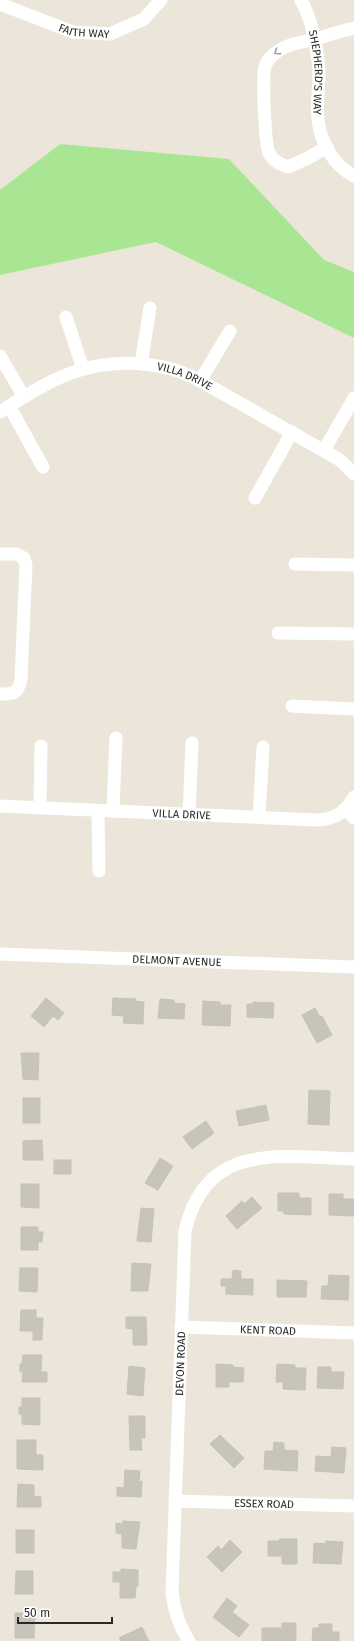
<svg xmlns="http://www.w3.org/2000/svg" width="354" height="1641" font-family="'Fira Sans',sans-serif">
  <style>
    .green { fill: #a9e694 }
    .building { fill: #c7c4b9; stroke: #c8c2b4 }
    .lines { fill: none; stroke-linecap: round; stroke-linejoin: round }
    .minor { stroke: #fff; stroke-width: 13 }
    .oneway { stroke: #9f9f9f }
    .labels { text-anchor: middle; dominant-baseline: central; stroke-width: 3.5; stroke-linejoin: round; paint-order: stroke }
    .street-label { font-size: 11px; fill: #292929; stroke: #fff }
  </style>
  <rect width="100%" height="100%" fill="#ece6da"/>
  <path class="green" d="M60,144L229,159L324,260L354,272V338L156,242L0,275V190Z"/>
  <g class="building">
    <path d="M46,998L64,1013L58,1020L53,1016L44,1027L31,1016Z"/>
    <path d="M113,998L136,999L135,1001L144,1002L143,1024L123,1023L124,1016L112,1015Z"/>
    <path d="M160,999L174,1000V1003L185,1004L184,1019L158,1018Z"/>
    <path d="M203,1001L220,1002V1005H231L230,1026L202,1025Z"/>
    <path d="M253,1002L274,1003L273,1018L247,1017V1004H253Z"/>
    <path d="M315,1008L320,1017L322,1016L332,1035L317,1043L302,1015Z"/>
    <path d="M21,1053H39L38,1080L23,1079Z"/>
    <path d="M309,1090L330,1091L329,1125L308,1124Z"/>
    <rect x="23" y="1098" width="17" height="25"/>
    <path d="M266,1105L269,1120L239,1126L236,1111Z"/>
    <path d="M206,1121L214,1133L192,1149L183,1137Z"/>
    <path d="M42,1140L43,1160H23V1141Z"/>
    <path d="M160,1158L173,1166L158,1190L145,1183Z"/>
    <rect x="54" y="1160" width="17" height="14"/>
    <path d="M21,1184H39V1208L21,1207Z"/>
    <path d="M278,1193H299V1198H311V1215L284,1214V1211H278Z"/>
    <path d="M329,1194H343V1199H354V1216L329,1215Z"/>
    <path d="M252,1197L262,1208L237,1229L226,1216L242,1201L244,1204Z"/>
    <path d="M141,1208L154,1209L151,1242L137,1241Z"/>
    <path d="M21,1227H38V1232H43L42,1242H38V1250H21Z"/>
    <path d="M132,1263L151,1264L148,1291H131Z"/>
    <path d="M20,1268H38L37,1292L19,1291Z"/>
    <path d="M233,1270L241,1271V1279H253V1295L226,1294V1286H221V1279H232Z"/>
    <path d="M329,1275L349,1276L348,1300L321,1299L322,1286H328Z"/>
    <path d="M277,1280L307,1281L306,1297H277Z"/>
    <path d="M21,1310H36V1318H43L42,1340H33V1331H20Z"/>
    <path d="M126,1317H146L147,1345H133V1329L126,1328Z"/>
    <path d="M23,1355H42L41,1372H47V1382H22L23,1372H20V1364H22Z"/>
    <path d="M216,1364L233,1365V1367L244,1368L243,1382H229V1387H216Z"/>
    <path d="M277,1364L295,1365V1368H306L305,1390L283,1389V1382H276Z"/>
    <path d="M129,1366L145,1368L143,1396L127,1394Z"/>
    <path d="M318,1367H331V1372H344L343,1389L317,1388Z"/>
    <path d="M22,1398H40V1425L22,1424V1414H19V1407H22Z"/>
    <path d="M129,1416H145V1438H141L142,1450H130Z"/>
    <path d="M220,1435L244,1458L234,1468L210,1444Z"/>
    <path d="M17,1440H36V1455H43V1470L17,1469Z"/>
    <path d="M274,1442L284,1443V1450L298,1451L297,1471L264,1469L265,1451H273Z"/>
    <path d="M332,1447L346,1448L344,1473L315,1471L316,1456L331,1457Z"/>
    <path d="M125,1470L140,1471L139,1482L142,1481L141,1497L117,1496V1487L124,1488Z"/>
    <path d="M18,1484L34,1485V1496L41,1497V1507H17Z"/>
    <path d="M123,1521L140,1522L136,1549L122,1548V1534L116,1533V1523L122,1524Z"/>
    <rect x="16" y="1530" width="18" height="23"/>
    <path d="M279,1539H297V1564H282V1556H268V1541H279Z"/>
    <path d="M230,1540L242,1552L222,1572L207,1557L218,1546L221,1550Z"/>
    <path d="M326,1541L343,1542L341,1564L313,1563L314,1543L326,1544Z"/>
    <path d="M121,1569L138,1570V1586H136L135,1598H120V1582H113V1572H121Z"/>
    <path d="M16,1571H33V1594H15Z"/>
    <path d="M227,1598L237,1606L232,1612L249,1625L239,1637L213,1617Z"/>
    <path d="M15,1613H35L34,1638H15Z"/>
    <path d="M282,1623H296V1641H262V1628H282Z"/>
    <path d="M319,1624H332V1632H339V1641H312L313,1628H319Z"/>
    <path d="M142,1627L149,1641H121L119,1638Z"/>
  </g>
  <g class="lines">
    <g class="minor">
      <path id="s1" d="M301,0C312,19 318,51 319,73C319,89 316,104 318,119C320,142 334,166 354,176"/>
      <path id="s2" d="M0,4L73,32L110,34L144,19L161,0"/>
      <path d="M327,147L308,158L288,167C280,164 273,161 269,153C265,145 262,77 265,67C266,64 268,59 271,57C283,44 299,43 316,39C328,35 341,31 354,28"/>
      <path d="M66,317L83,369"/>
      <path d="M0,356L24,397"/>
      <path d="M141,364L150,308"/>
      <path d="M200,381L230,331"/>
      <path d="M9,406L43,467"/>
      <path id="s3" d="M0,412C19,400 38,387 59,378C103,358 156,358 199,380L340,460L354,474"/>
      <path d="M324,450L354,398"/>
      <path d="M255,498L292,432"/>
      <path d="M0,554H16L24,558L26,565L21,679C18,694 14,694 0,694"/>
      <path d="M295,564L354,565"/>
      <path d="M278,633L354,634"/>
      <path d="M292,706L354,709"/>
      <path id="s4" d="M0,806L316,820C335,819 344,814 354,797"/>
      <path d="M40,808L41,746"/>
      <path d="M345,809L354,818"/>
      <path d="M98,811L99,871"/>
      <path d="M113,811L116,738"/>
      <path d="M189,814L192,743"/>
      <path d="M259,817L263,747"/>
      <path id="s5" d="M0,954L354,967"/>
      <path id="s6" d="M181,1327L354,1333"/>
      <path id="s7" d="M175,1501L354,1506"/>
      <path id="s8" d="M189,1641C179,1626 174,1611 172,1592L185,1231C206,1140 282,1157 354,1159"/>
    </g>
  </g>
  <defs><path id="oneway-chevron" d="M-2-3.5L2.5 0L-2 3.5" fill="none" stroke-width="1.6" stroke-linecap="round" stroke-linejoin="round"/></defs>
  <use class="oneway" href="#oneway-chevron" transform="translate(277 52) rotate(145)"/>
  <g class="labels">
    <g class="street-label">
      <text stroke="none"><textPath href="#s2" startOffset="89">FAITH WAY</textPath></text>
      <text stroke="none"><textPath href="#s1" startOffset="75">SHEPHERD'S WAY</textPath></text>
      <text stroke="none"><textPath href="#s3" startOffset="198">VILLA DRIVE</textPath></text>
      <text stroke="none"><textPath href="#s4" startOffset="182">VILLA DRIVE</textPath></text>
      <text stroke="none"><textPath href="#s5" startOffset="177">DELMONT AVENUE</textPath></text>
      <text stroke="none"><textPath href="#s6" startOffset="87">KENT ROAD</textPath></text>
      <text stroke="none"><textPath href="#s8" startOffset="281">DEVON ROAD</textPath></text>
      <text stroke="none"><textPath href="#s7" startOffset="89">ESSEX ROAD</textPath></text>
    </g>
  </g>
  <path d="M18 1617v6h94v-6" fill="none" stroke="#292929" stroke-width="2"/>
  <text x="24" y="1617" font-size="12" fill="#292929" stroke="#ffffff" stroke-width="3" paint-order="stroke">50 m</text>
</svg>
